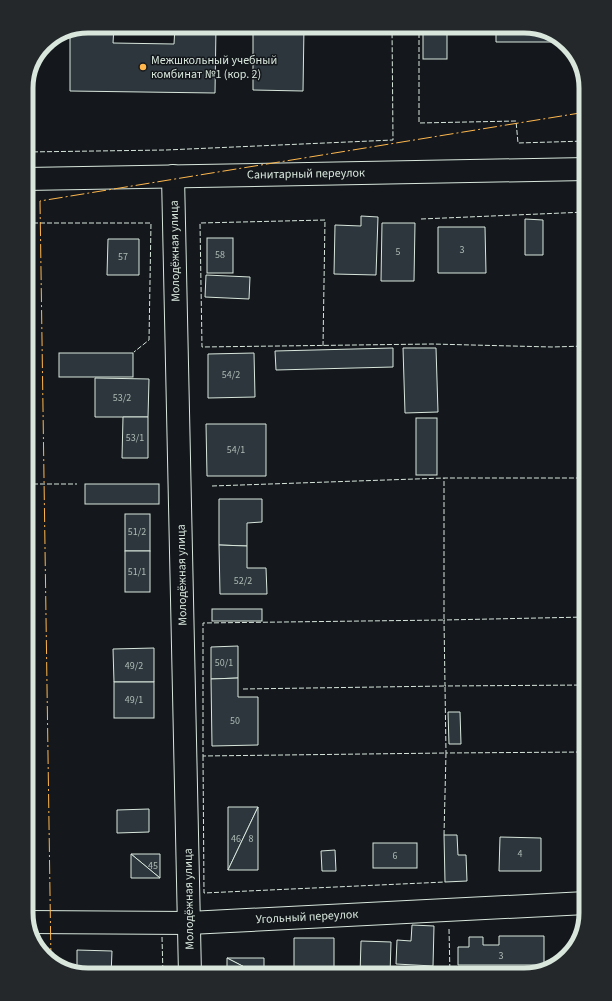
<svg xmlns="http://www.w3.org/2000/svg" width="612" height="1001" font-family="'Source Sans 3',sans-serif">
  <style>
    .building { fill: #2c363c; stroke: #d8e6dc }
    .lines { fill: none; stroke-linecap: round; stroke-linejoin: round }
    .minor-casing { stroke: #d8e6dc; stroke-width: 24 }
    .minor { stroke: #14181c; stroke-width: 22 }
    .fence { stroke: #d8e6dc; stroke-width: 1; stroke-dasharray: 5 2; stroke-linecap: butt }
    .power { stroke: #ffb74d; stroke-width: 1; stroke-dasharray: 14 3 2 3; stroke-linecap: butt }
    .poi-dot { fill: #ffb74d; stroke: #14181c; stroke-width: 1.5 }
    .labels { text-anchor: middle; dominant-baseline: central; stroke-width: 3; stroke-linejoin: round; paint-order: stroke }
    .number-label { font-size: 10px; fill: #adbab4 }
    .poi-label { font-size: 12px; fill: #d8e6dc; stroke: #14181c; text-anchor: start }
    .street-label { font-size: 12px; fill: #d8e6dc; stroke: #14181c }
    .rim { fill: none; stroke: #d8e6dc; stroke-width: 5 }
  </style>
  <rect width="100%" height="100%" fill="#14181c"/>
  <g class="building">
    <path d="M88,26H114L113,43L174,44L175,26H216L215,93L70,91V33Z"/>
    <path d="M253,26H304L303,91L253,90Z"/>
    <rect x="423" y="26" width="24" height="33"/>
    <path d="M496,26H529L559,37L564,42H496Z"/>
    <path d="M361,216L378,217L376,275L334,274L335,225L361,226Z"/>
    <path d="M525,219L543,220V255H525Z"/>
    <path d="M382,223H415L414,281H381Z"/>
    <path d="M438,227H485L486,273H438Z"/>
    <rect x="207" y="238" width="26" height="35"/>
    <path d="M108,239H139V275H107Z"/>
    <path d="M206,275L250,277L249,299L205,297Z"/>
    <path d="M393,348V367L276,370L275,351Z"/>
    <path d="M403,348H436L438,412L405,413Z"/>
    <rect x="59" y="353" width="74" height="24"/>
    <path d="M254,353L255,397L208,398V354Z"/>
    <path d="M95,378L149,379L148,417H95Z"/>
    <path d="M123,417H148V458H122Z"/>
    <rect x="416" y="418" width="21" height="57"/>
    <path d="M206,424H266V476H207Z"/>
    <rect x="85" y="484" width="74" height="20"/>
    <path d="M219,499H262V522L247,523V546L219,545Z"/>
    <rect x="125" y="514" width="25" height="37"/>
    <path d="M219,545L247,546V568H266L267,594H220Z"/>
    <rect x="125" y="551" width="25" height="41"/>
    <rect x="212" y="609" width="50" height="12"/>
    <path d="M238,646V678L211,679V647Z"/>
    <path d="M154,648V682H114L113,649Z"/>
    <path d="M238,678V697H258V745L212,746L211,679Z"/>
    <rect x="114" y="682" width="40" height="36"/>
    <path d="M448,712H460L461,744H449Z"/>
    <path d="M228,807H258L228,870Z"/>
    <path d="M258,807V870H228Z"/>
    <path d="M149,809V832L117,833V810Z"/>
    <path d="M444,835H457L458,855H466L467,881L445,882Z"/>
    <path d="M500,837L541,838V871H499Z"/>
    <rect x="373" y="843" width="44" height="25"/>
    <path d="M335,850L336,871H322L321,851Z"/>
    <path d="M131,854H160V878Z"/>
    <path d="M131,854L160,878H131Z"/>
    <path d="M412,925L434,926L433,966L396,964L397,940L411,941Z"/>
    <path d="M499,936H544V965H458V947H469V937H483V945H499Z"/>
    <path d="M294,938H334V968L294,967Z"/>
    <path d="M361,941L391,942L390,975H360Z"/>
    <path d="M77,950L112,951L111,975H84L77,973Z"/>
    <path d="M227,958H264V975H260Z"/>
    <path d="M227,958L260,975H227Z"/>
  </g>
  <g class="lines">
    <g class="minor-casing">
      <g id="minor">
        <path d="M173,176L190,975"/>
        <path d="M26,179L586,169"/>
        <path d="M28,922L189,923L586,903"/>
      </g>
    </g>
    <use href="#minor" class="minor"/>
    <g class="fence">
      <path d="M419,26V123L516,121L518,143L586,141"/>
      <path d="M26,152L166,150L393,140L392,26"/>
      <path d="M421,219L586,212"/>
      <path d="M26,223H151L149,340L134,352"/>
      <path d="M323,346L325,220L200,223L202,347L432,344L552,347L586,346"/>
      <path d="M26,484H77"/>
      <path d="M212,486L444,478"/>
      <path d="M586,685L445,686L444,620L586,617"/>
      <path d="M243,689L445,686L446,753L586,752"/>
      <path d="M203,756L204,893L445,882"/>
      <path d="M444,835L446,753L203,756V623L444,620V478H586"/>
      <path d="M449,929L450,975"/>
      <path d="M162,937L163,975"/>
    </g>
    <path class="power" d="M51,962L40,201L586,112"/>
  </g>
  <circle class="poi-dot" cx="143" cy="67" r="4"/>
  <g class="labels">
    <g class="number-label">
      <text x="462" y="250">3</text>
      <text x="398" y="252">5</text>
      <text x="220" y="255">58</text>
      <text x="123" y="257">57</text>
      <text x="231" y="375">54/2</text>
      <text x="122" y="398">53/2</text>
      <text x="135" y="438">53/1</text>
      <text x="236" y="450">54/1</text>
      <text x="137" y="532">51/2</text>
      <text x="137" y="572">51/1</text>
      <text x="243" y="581">52/2</text>
      <text x="224" y="663">50/1</text>
      <text x="134" y="666">49/2</text>
      <text x="134" y="700">49/1</text>
      <text x="235" y="721">50</text>
      <text x="236" y="839">46</text>
      <text x="251" y="839">8</text>
      <text x="520" y="854">4</text>
      <text x="395" y="856">6</text>
      <text x="153" y="866">45</text>
      <text x="501" y="956">3</text>
    </g>
    <g class="poi-label">
      <text x="151" y="60">Межшкольный учебный<tspan x="151" dy="14">комбинат №1 (кор. 2)</tspan></text>
    </g>
    <g class="street-label">
      <text transform="translate(306 174) rotate(-1)">Санитарный переулок</text>
      <text transform="translate(175 251) rotate(-91)">Молодёжная улица</text>
      <text transform="translate(182 575) rotate(-91)">Молодёжная улица</text>
      <text transform="translate(189 899) rotate(-91)">Молодёжная улица</text>
      <text transform="translate(307 917) rotate(-3)">Угольный переулок</text>
    </g>
  </g>
  <path d="M0 0H612V1001H0ZM88 33H524A55 55 0 0 1 579 88V913A55 55 0 0 1 524 968H88A55 55 0 0 1 33 913V88A55 55 0 0 1 88 33Z" fill="#24282b" fill-rule="evenodd"/>
  <path class="rim" d="M88 33H524A55 55 0 0 1 579 88V913A55 55 0 0 1 524 968H88A55 55 0 0 1 33 913V88A55 55 0 0 1 88 33Z"/>
</svg>
